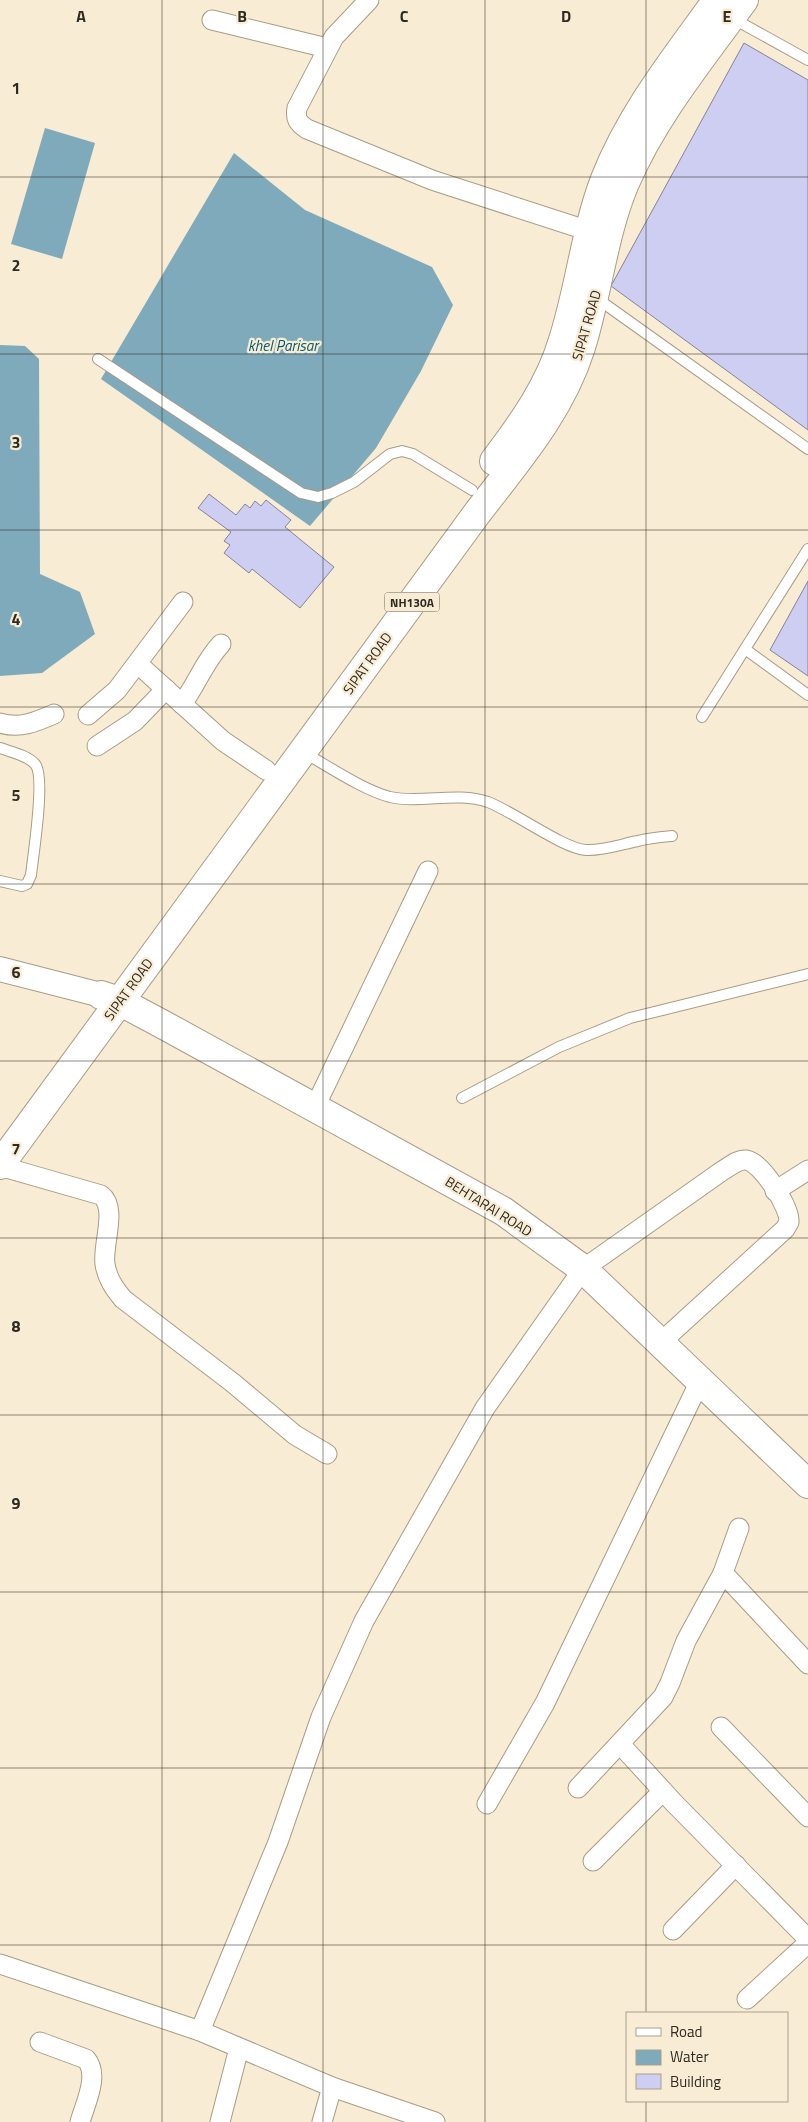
<svg xmlns="http://www.w3.org/2000/svg" width="808" height="2122" font-family="'Titillium Web',sans-serif">
  <style>
    .water { fill: #7faabb }
    .building { fill: #cecef3; stroke: #838399 }
    .lines { fill: none; stroke-linecap: round; stroke-linejoin: round }
    .service-casing { stroke: #a79c86; stroke-width: 12 }
    .minor-casing { stroke: #a79c86; stroke-width: 21 }
    .tertiary-casing { stroke: #a79c86; stroke-width: 26 }
    .primary-casing { stroke: #a79c86; stroke-width: 30 }
    .trunk-casing { stroke: #a79c86; stroke-width: 30 }
    .service { stroke: #fff; stroke-width: 10 }
    .minor { stroke: #fff; stroke-width: 19 }
    .tertiary { stroke: #fff; stroke-width: 24 }
    .primary { stroke: #fff; stroke-width: 28 }
    .trunk { stroke: #fff; stroke-width: 28 }
    .grid { fill: none; stroke: #2f2b22; stroke-width: 1; stroke-opacity: 0.55 }
    .labels { text-anchor: middle; dominant-baseline: central; stroke-width: 4.5; stroke-linejoin: round; paint-order: stroke }
    .shield { fill: #f8ecd4; stroke: #6b6557; stroke-width: 1 }
    .shield-label { font-size: 12px; font-weight: bold; fill: #2f2b22 }
    .street-label { font-size: 14px; fill: #2f2b22; stroke: #f8ecd4 }
    .water-label { font-size: 15px; font-style: italic; fill: #005972; stroke: #f8ecd4 }
    .grid-label { font-size: 16px; text-anchor: middle; font-weight: bold; fill: #2f2b22; stroke: #f8ecd4; stroke-width: 4.5; stroke-linejoin: round; paint-order: stroke }
  </style>
  <rect width="100%" height="100%" fill="#f8ecd4"/>
  <g class="water">
    <path d="M45,128L95,143L62,259L11,244Z"/>
    <path d="M234,153L305,210L432,267L453,305L421,371L376,448L310,526L101,379Z"/>
    <path d="M0,345L25,346L39,359L40,574L80,592L95,634L42,673L0,676Z"/>
  </g>
  <g class="building">
    <path d="M744,43L808,80V430L611,286Z"/>
    <path d="M209,494L236,515L245,504L250,508L255,501L261,506L266,500L291,520L285,527L334,567L300,608L252,569L249,573L224,553L230,545L224,541L231,532L198,508Z"/>
    <path d="M808,581V676L770,650Z"/>
  </g>
  <g class="lines">
    <g class="service-casing">
      <g id="service">
        <path d="M732,18L808,60"/>
        <path d="M595,297L808,449"/>
        <path d="M98,359L301,493L318,497L332,493L354,482L390,454L402,451L413,454L472,490"/>
        <path d="M745,649L808,695"/>
        <path d="M702,717L808,549"/>
        <path d="M0,748C11,752 27,755 35,764C46,776 33,856 31,875L27,884L22,886L0,881"/>
        <path d="M303,752C328,766 363,790 390,797C422,804 456,791 488,802C514,812 564,849 586,850C603,851 622,844 638,841C649,838 661,837 672,836"/>
        <path d="M462,1098L559,1047L630,1018L808,974"/>
      </g>
    </g>
    <g class="minor-casing">
      <g id="minor">
        <path d="M369,0L334,37L297,108C295,119 298,123 307,129L432,180L589,231"/>
        <path d="M212,20L327,48"/>
        <path d="M138,664L223,741L266,770"/>
        <path d="M182,704C197,684 204,662 221,644"/>
        <path d="M88,715L117,690L183,602"/>
        <path d="M0,723C20,729 36,722 54,714"/>
        <path d="M97,746L135,721L166,689"/>
        <path d="M314,1109L428,871"/>
        <path d="M0,1166L101,1195C118,1208 102,1245 105,1264C107,1278 114,1288 123,1299L233,1383L295,1435L327,1454"/>
        <path d="M775,1191L808,1170"/>
        <path d="M723,1573L808,1664"/>
        <path d="M721,1727L808,1817"/>
        <path d="M620,1744L674,1803L808,1939"/>
        <path d="M578,1788L663,1697L670,1683L686,1641L723,1573L739,1528"/>
        <path d="M487,1804L545,1703L700,1381"/>
        <path d="M593,1861L663,1791"/>
        <path d="M673,1930L736,1865"/>
        <path d="M0,1964L200,2031L332,2087L435,2122"/>
        <path d="M747,1999L808,1943"/>
        <path d="M200,2031L278,1842L321,1717L364,1621L485,1408L583,1269L722,1171C729,1167 738,1159 746,1160C762,1162 790,1208 789,1222L785,1229L660,1343"/>
        <path d="M40,2042L86,2059C100,2075 85,2104 80,2122"/>
        <path d="M220,2122L239,2048"/>
        <path d="M322,2122L332,2087"/>
      </g>
    </g>
    <g class="tertiary-casing">
      <path id="tertiary" d="M0,969L101,995"/>
    </g>
    <g class="primary-casing">
      <path id="primary" d="M101,995L119,1001L162,1024L503,1211L583,1269L808,1484"/>
    </g>
    <g class="trunk-casing">
      <g id="trunk">
        <path d="M494,461C522,424 550,385 563,340C580,287 585,231 605,179C631,113 676,57 717,0"/>
        <path d="M0,1165L478,512C518,460 561,411 581,347C598,293 603,235 625,183C654,116 701,59 744,0"/>
      </g>
    </g>
    <use href="#service" class="service"/>
    <use href="#minor" class="minor"/>
    <use href="#tertiary" class="tertiary"/>
    <use href="#primary" class="primary"/>
    <use href="#trunk" class="trunk"/>
  </g>
  <path class="grid" d="M162,0V2122M323,0V2122M485,0V2122M646,0V2013M0,177H808M0,354H808M0,530H808M0,707H808M0,884H808M0,1061H808M0,1238H808M0,1415H808M0,1592H808M0,1768H808M0,1945H808M646,2101V2122"/>
  <g class="labels">
    <rect class="shield" x="384.5" y="592.5" width="55" height="19" rx="4"/>
    <g class="shield-label">
      <text x="412" y="602">NH130A</text>
    </g>
    <g class="street-label">
      <text transform="translate(586 325) rotate(-74)">SIPAT ROAD</text>
      <text transform="translate(367 663) rotate(-54)">SIPAT ROAD</text>
      <text transform="translate(128 989) rotate(-54)">SIPAT ROAD</text>
      <text transform="translate(489 1206) rotate(32)">BEHTARAI ROAD</text>
    </g>
    <g class="water-label">
      <text x="283" y="345">khel Parisar</text>
    </g>
  </g>
  <g class="grid-label">
    <text x="81" y="22">A</text>
    <text x="242" y="22">B</text>
    <text x="404" y="22">C</text>
    <text x="566" y="22">D</text>
    <text x="727" y="22">E</text>
    <text x="16" y="94">1</text>
    <text x="16" y="271">2</text>
    <text x="16" y="448">3</text>
    <text x="16" y="625">4</text>
    <text x="16" y="801">5</text>
    <text x="16" y="978">6</text>
    <text x="16" y="1155">7</text>
    <text x="16" y="1332">8</text>
    <text x="16" y="1509">9</text>
  </g>
  <rect x="626" y="2012" width="162" height="90" fill="#f8ecd4" stroke="#a89f8d"/>
  <rect x="636" y="2028" width="25" height="8" fill="#ffffff" stroke="#a89f8d"/>
  <text x="670" y="2037" font-size="15" fill="#2f2b22">Road</text>
  <rect x="636" y="2050" width="25" height="15" fill="#7faabb" stroke="#a89f8d"/>
  <text x="670" y="2062" font-size="15" fill="#2f2b22">Water</text>
  <rect x="636" y="2074" width="25" height="15" fill="#cecef3" stroke="#a89f8d"/>
  <text x="670" y="2087" font-size="15" fill="#2f2b22">Building</text>
</svg>
